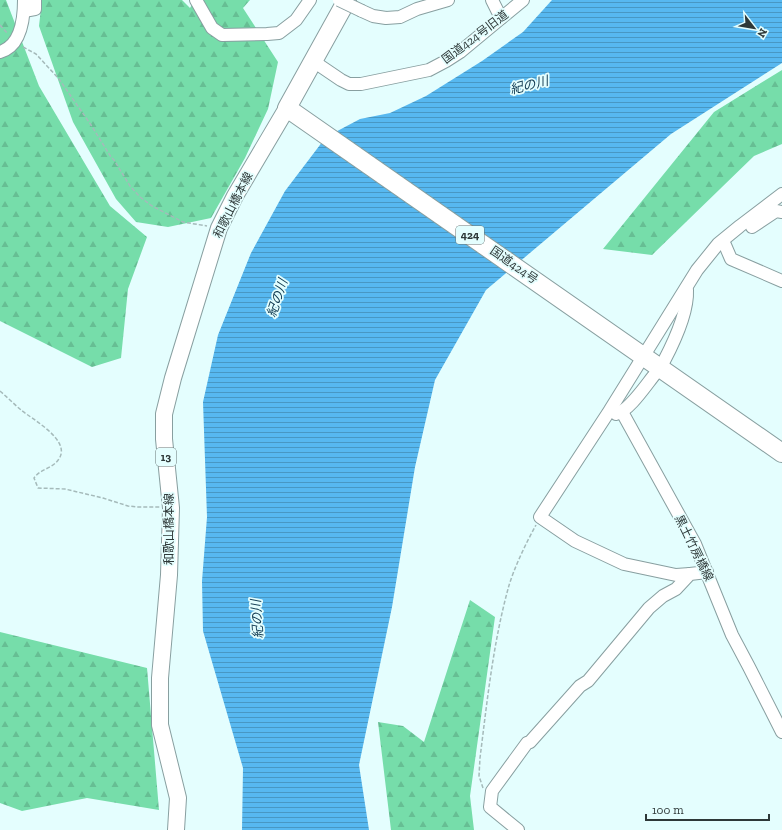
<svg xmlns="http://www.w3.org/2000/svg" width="782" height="830" font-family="'Zilla Slab','Noto Sans JP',serif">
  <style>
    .forest { fill: url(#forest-firs) }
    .water { fill: url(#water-rules) }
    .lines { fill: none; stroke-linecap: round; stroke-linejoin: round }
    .minor-casing { stroke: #889fa0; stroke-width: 14 }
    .major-casing { stroke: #889fa0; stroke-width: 18 }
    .highway-casing { stroke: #889fa0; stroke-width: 20 }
    .path { stroke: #a5baba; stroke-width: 1.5; stroke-dasharray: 4 2; stroke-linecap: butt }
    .minor { stroke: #fff; stroke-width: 12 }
    .major { stroke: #fff; stroke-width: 16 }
    .highway { stroke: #fff; stroke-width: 18 }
    .minor-bridge-casing { stroke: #889fa0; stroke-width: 14; stroke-linecap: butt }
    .minor-bridge { stroke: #fff; stroke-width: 12 }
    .labels { text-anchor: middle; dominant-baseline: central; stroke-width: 3.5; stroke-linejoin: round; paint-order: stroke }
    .shield { fill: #e4fefe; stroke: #657373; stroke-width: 1 }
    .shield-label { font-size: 11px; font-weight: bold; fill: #2e3838 }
    .street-label { font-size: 12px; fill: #2e3838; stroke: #e4fefe }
    .water-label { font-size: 13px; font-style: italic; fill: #0f3950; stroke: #e4fefe }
  </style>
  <defs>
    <pattern id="forest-firs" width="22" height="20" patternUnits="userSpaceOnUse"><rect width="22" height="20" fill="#76ddaa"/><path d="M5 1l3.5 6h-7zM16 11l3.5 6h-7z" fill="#66be93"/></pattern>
    <pattern id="water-rules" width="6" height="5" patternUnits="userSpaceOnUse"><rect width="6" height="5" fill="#57b8f0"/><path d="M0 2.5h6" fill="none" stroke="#4897c3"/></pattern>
  </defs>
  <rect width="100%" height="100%" fill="#e4fefe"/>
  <g class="forest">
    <path d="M0,0H6L39,86L110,206L147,237L128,289L121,358L92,367L0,321Z"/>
    <path d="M42,0H182L190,8L195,0H250L243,8L278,62L268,109L245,158L211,218L168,227L136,222L116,199L73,122L39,26Z"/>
    <path d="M782,70V144L754,156L652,255L603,249L714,112Z"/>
    <path d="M470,600L495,617L470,796L474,830H391L378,722L403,726L424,742Z"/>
    <path d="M0,632L147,668L159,810L87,798L22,811L0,803Z"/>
  </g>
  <path class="water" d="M552,0H782V63L671,134L486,290L435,380L415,467L392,607L359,765L369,830H242L243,768L203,631L202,581L207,517L203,402L218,335L251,253L285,191L326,137L360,119L390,113L426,96L482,61L523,32Z"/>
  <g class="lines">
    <g class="minor-casing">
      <g id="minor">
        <path d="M196,0L212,28L222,35L267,34L279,33L296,20L310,0"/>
        <path d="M492,0L501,18"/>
        <path d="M24,11L35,9V0"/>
        <path d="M362,11L373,16L386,18L400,17L417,9L448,0"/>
        <path d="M0,52C21,46 24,19 24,0"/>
        <path d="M313,61L341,80L349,84H361L429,70L446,61L460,52L523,0"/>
        <path d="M752,227L776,211L782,212"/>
        <path d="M725,245L731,259L782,281"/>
        <path d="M664,361C674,342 688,311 687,290"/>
        <path d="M622,412L695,544L732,635L749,667L782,732"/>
        <path d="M616,414C629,411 646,385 655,374"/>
        <path d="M690,574L676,575L624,564L575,541L540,517L610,410L697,270L718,244L740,226L782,194"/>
        <path d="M518,830L490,807L492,791L527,743L530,742L580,686L588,681L649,608L663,596L676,589L690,574L707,572"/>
      </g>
    </g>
    <g class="major-casing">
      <path id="major" d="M176,830L178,798L160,725V678L169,575L171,508L164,439V414L173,378L219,228L235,196L287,108"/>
    </g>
    <g class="highway-casing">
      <path id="highway" d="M347,0L287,108L782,453"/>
    </g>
    <g class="path">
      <path d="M0,25L8,34"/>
      <path d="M23,47L36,54L59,79L91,125L111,157L114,160L130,186L140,197L152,206L183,222L207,226"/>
      <path d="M0,391C7,397 14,404 21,410C32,419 69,439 60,457C54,469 41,468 34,478L38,488L65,489L103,498L128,506L137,507H160"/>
      <path d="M483,788L479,776L480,758C487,702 493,644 508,589C513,570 526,543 536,525"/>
    </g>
    <use href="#minor" class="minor"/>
    <use href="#major" class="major"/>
    <use href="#highway" class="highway"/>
    <g class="minor-bridge-casing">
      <path id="minor-bridge" d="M339,0L362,11"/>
    </g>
    <use href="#minor-bridge" class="minor-bridge"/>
  </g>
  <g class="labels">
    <g class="shield">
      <rect x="456" y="226" width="28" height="18" rx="3"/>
      <rect x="156" y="448" width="20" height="18" rx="3"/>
    </g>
    <g class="shield-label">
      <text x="470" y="235">424</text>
      <text x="166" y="457">13</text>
    </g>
    <g class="street-label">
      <text transform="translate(475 37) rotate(-37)">国道424号旧道</text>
      <text transform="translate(233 205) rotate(-63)">和歌山橋本線</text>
      <text transform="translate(514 265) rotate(35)">国道424号</text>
      <text transform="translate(169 529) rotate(-90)">和歌山橋本線</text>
      <text transform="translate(694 548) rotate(64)">黒土竹房橋線</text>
    </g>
    <g class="water-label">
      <text transform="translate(529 85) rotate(-14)">紀の川</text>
      <text transform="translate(277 298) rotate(-71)">紀の川</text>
      <text transform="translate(257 619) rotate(-94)">紀の川</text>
    </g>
  </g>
  <g transform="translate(754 28) rotate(121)" stroke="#e4fefe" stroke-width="3" paint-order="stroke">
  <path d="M0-3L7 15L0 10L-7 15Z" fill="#2e3838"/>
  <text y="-6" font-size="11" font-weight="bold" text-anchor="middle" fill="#2e3838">N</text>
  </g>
  <path d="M646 814v6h123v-6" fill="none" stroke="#2e3838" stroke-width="2"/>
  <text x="652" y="814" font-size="12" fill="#2e3838" stroke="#e4fefe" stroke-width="3" paint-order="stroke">100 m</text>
</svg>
